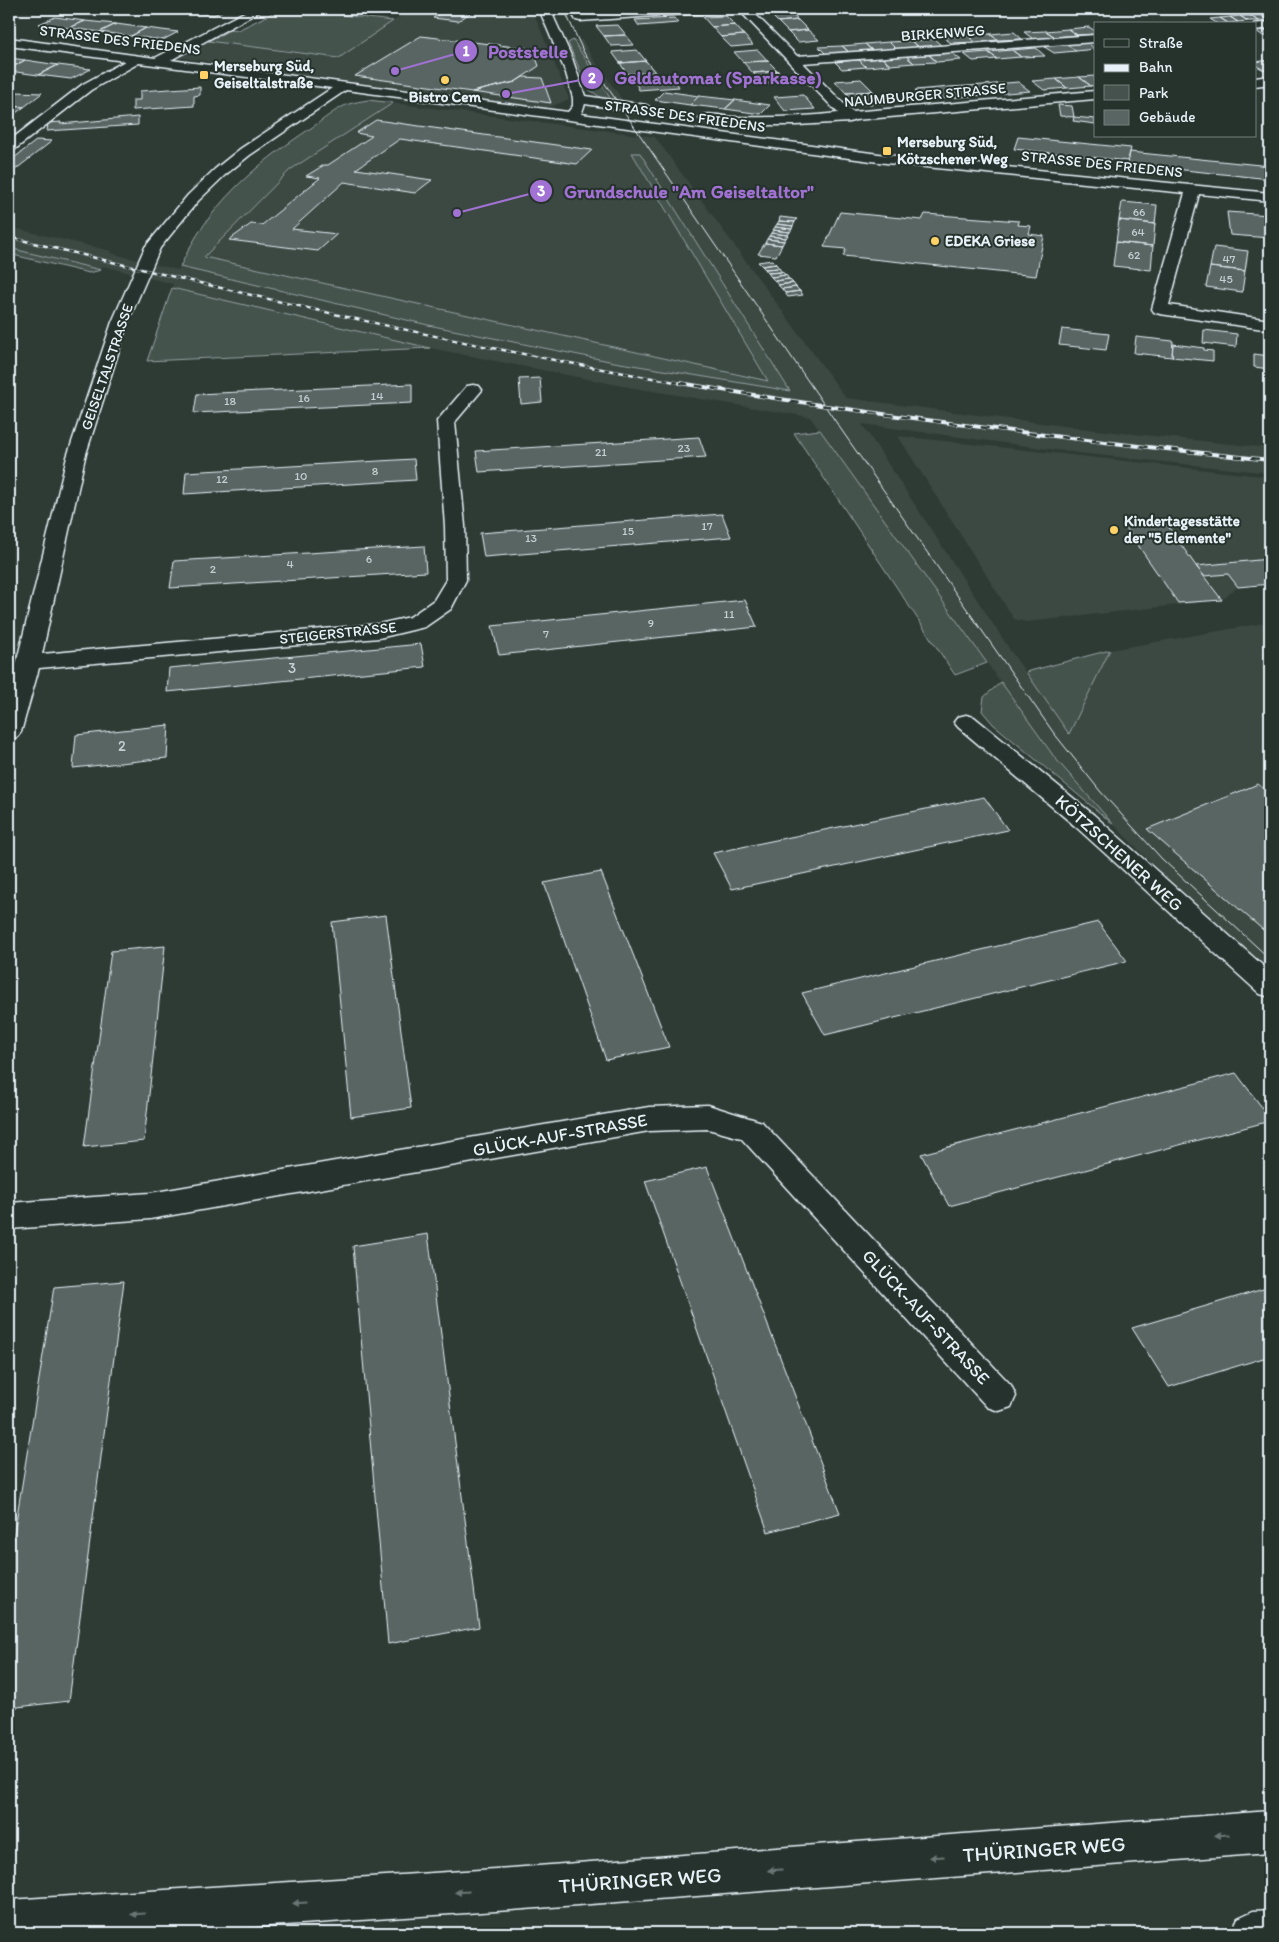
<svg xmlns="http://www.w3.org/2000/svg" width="1279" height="1942" viewBox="0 0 1279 1942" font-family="Itim,sans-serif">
<rect width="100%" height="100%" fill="#2e3b35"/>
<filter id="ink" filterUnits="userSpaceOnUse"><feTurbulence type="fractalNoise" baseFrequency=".02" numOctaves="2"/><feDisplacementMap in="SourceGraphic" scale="10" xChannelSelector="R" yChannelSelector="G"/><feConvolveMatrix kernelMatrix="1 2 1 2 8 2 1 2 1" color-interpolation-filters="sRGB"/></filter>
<g filter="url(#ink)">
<path fill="#3b4843" d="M411 9H532L569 99 546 109 177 57 208 41 339 58Z
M573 40H582L592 57 624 102 612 101Z
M393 103 655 137 846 398 1095 430 1270 448V473L1087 454 862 424 1014 656 1069 734 1110 650 1270 622V973L1176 888 1113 824 1055 758 810 417 628 387 430 348 172 288 173 284 103 266 101 270 9 248V227L111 251 110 253 178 270 180 267 428 325 614 362 790 391 640 153H632L768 381 203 257 290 170Z
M898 436 1270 477V584L1238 587 1222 600 1027 622 1014 619Z"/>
<path fill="#45524e" stroke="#96a2a3" d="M281 9H290L393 21 339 58 208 41 232 29 238 30Z
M573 40 612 101 600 97 588 89 568 43Z
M368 100 393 103 290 170 204 257 768 381 632 153H640L790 391 614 362 428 325 180 267C208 205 255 165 311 128 322 121 336 108 349 104 355 102 362 101 368 100Z
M9 248 101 270 89 273 9 254Z
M172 288 430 348 147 361Z
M820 430 987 663 955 675 794 433Z
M1110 650 1069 734 1026 672Z
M1001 682 1055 758 1113 824 993 724 982 711 984 697Z"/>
<path fill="#596563" stroke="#e8f1f8" d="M188 9H226L214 15 183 11Z
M446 9H476L458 21 433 18Z
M582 9H615L617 12 585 14Z
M615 9H648L649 10 617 12Z
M819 9H854L822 12Z
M788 11 798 20 778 22 768 12Z
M1260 15 1268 20 1259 21 1250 16Z
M726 16 735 25 712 27 703 17Z
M1240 16H1250L1259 21H1248Z
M1240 16 1248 21 1238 22 1230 17Z
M55 17 85 21 69 28 39 24Z
M1230 17 1238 22 1228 23 1220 18Z
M674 18 678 23 639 26 635 20Z
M1220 18 1228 23 1218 24 1210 19Z
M798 20 808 30 788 32 778 22Z
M85 21 116 24 100 32 69 28Z
M116 24 146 28 131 36 100 32Z
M618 25 626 35 604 36 596 26Z
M735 25 744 35 721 37 712 27Z
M1089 27 1095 31V34L1077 35 1068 29Z
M146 28 178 32 163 40 131 36Z
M1068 29 1077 35 1055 37 1046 31Z
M808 30 819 40 798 42 788 32Z
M1255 30H1263L1270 34V36H1263Z
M1046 31 1055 37 1033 39 1024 32Z
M1014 32 1022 39 998 40 990 34Z
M990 34 998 40 975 42 967 35Z
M626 35 634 45 611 46 604 36Z
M744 35 753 45 731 47 721 37Z
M967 35 975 42 951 43 943 37Z
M421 36 533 49 539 66 515 82 472 92 355 76Z
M934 39 942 46 919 47 911 41Z
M911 41 919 47 896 49 889 42Z
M889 42 896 49 873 51 865 44Z
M1088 43 1095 49 1076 51 1066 44Z
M865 44 873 51 849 52 842 46Z
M1066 44 1076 51 1054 53 1043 46Z
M842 46 849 52 826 54 819 47Z
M1036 48 1045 56 1021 57 1012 50Z
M637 50 646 61 620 63 612 52Z
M758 50 768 61 743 62 734 52Z
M1012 50 1021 57 997 59 988 52Z
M988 52 997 59 973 61 964 54Z
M952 53 961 60 937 62 929 55Z
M929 55 937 62 914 63 906 56Z
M906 56 914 63 890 65 882 58Z
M9 58 25 60 9 69Z
M882 58 890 65 866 67 859 60Z
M25 60 58 65 38 75 9 71V69Z
M859 60 866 67 842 69 835 62Z
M1270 60V69L1264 70 1255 65V62Z
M646 61 655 72 627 74 620 63Z
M768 61 778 71 753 73 743 62Z
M58 65 91 69 71 79 38 75Z
M778 71 789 82 763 84 753 73Z
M1095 76V85L1091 86 1079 77Z
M523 77 542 78 551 103 472 92 515 82Z
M1079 77 1091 86 1067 88 1056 79Z
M674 79 679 87 639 90 635 81Z
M861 79 873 91 846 93 835 81Z
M1056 79 1067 88 1044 90 1032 81Z
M1018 82 1030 91 995 94 984 85Z
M984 85 995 94 960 97 950 87Z
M200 87V95L194 96V106L133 110V100H140V91Z
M950 87 960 97 925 100 915 90Z
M664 91 699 96 690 105 655 100Z
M873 91 885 103 859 105 846 93Z
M16 92 42 93 24 107 9 106V97Z
M803 95 815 109 785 111 774 97Z
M699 96 735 100 725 109 690 105Z
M735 100 770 105 761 114 725 109Z
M1058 105 1072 106 1074 117 1060 116Z
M9 106 24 107 9 118Z
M138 117V125L47 131 48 123 61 122 60 124Z
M1074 117 1095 119V124L1073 121Z
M376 120 592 150 577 164 400 139 356 169 432 180 415 193 344 182 292 229 337 234 318 251 229 240 251 224 262 225 320 178 306 176 324 165H328L372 136 356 133Z
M1018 137 1131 148 1128 161 1014 149Z
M37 140 52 141 11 173H9V162Z
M1130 152 1270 166V179L1127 164Z
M1122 202 1157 205 1155 224 1119 220Z
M840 212 922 220 925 214 1019 221 1018 225 1031 226 1029 234 1044 236 1036 276 843 256 846 249 824 247Z
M1227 212 1270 215V238L1230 235Z
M780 217 797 219 795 222 779 221Z
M1119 220 1155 224 1153 246 1116 242Z
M779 221 795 222 793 226 777 224Z
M777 224 793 226 792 229 775 227Z
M775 227 792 229 790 232 773 230Z
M773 230 790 232 788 235 771 233Z
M771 233 788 235 786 238 769 236Z
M769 236 786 238 784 241 767 239Z
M767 239 784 241 782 245 765 243Z
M1116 242 1153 246 1151 270 1113 266Z
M765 243 782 245 776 256 758 254Z
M1214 247 1248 251 1245 271 1210 267Z
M772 260 776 264 762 266 758 262Z
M776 264 779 268 765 269 762 266Z
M1210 267 1245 271 1242 292 1206 287Z
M779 268 782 272 768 273 765 269Z
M782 272 786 275 771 277 768 273Z
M786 275 789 279 775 281 771 277Z
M789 279 793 283 778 285 775 281Z
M793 283 796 287 782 289 778 285Z
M796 287 800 291 785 293 782 289Z
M800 291 803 295 788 297 785 293Z
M1062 329 1109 334 1106 350 1059 345Z
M1204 330 1237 334 1236 347 1203 343Z
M1136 337 1173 341 1172 357 1134 353Z
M1173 344 1204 348V350L1213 351V361L1172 357Z
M1254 354 1270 356V369L1254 367Z
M540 378 542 402 521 404 519 379Z
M412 384V403L194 413 197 394Z
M699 437 706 457 479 472 476 451Z
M414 459 416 480 184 494 186 472Z
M722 514 731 537 484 557 480 533Z
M1165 522 1196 566 1222 600 1178 603 1124 525Z
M424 546 426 572 170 588 174 561Z
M1269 559 1270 584 1238 587 1228 574 1204 576 1196 566Z
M745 600 757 627 499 655 492 626Z
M421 644 425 667 167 692 169 668Z
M169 725 167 758 73 768 76 735Z
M1258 784 1270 794V936L1147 829Z
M984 797 1008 830 732 889 713 853Z
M601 872 669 1047 606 1060 544 883Z
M386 915 411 1108 351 1117 332 922Z
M1098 922 1127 961 825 1035 802 993Z
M165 946 144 1141 84 1147 111 951Z
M1236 1073 1270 1118V1121L949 1206 921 1154Z
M707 1167 840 1513 768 1532 645 1181Z
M428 1234 479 1627 388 1644 353 1246Z
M124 1281 69 1701 9 1708V1565L54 1287Z
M1270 1287V1356L1169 1387 1132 1328Z"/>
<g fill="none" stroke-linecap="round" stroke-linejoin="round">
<g stroke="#e8f1f8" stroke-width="3">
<path id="minor" d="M250 9H264L171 60 568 112 573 106V98L566 73 539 9H550L572 58 585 96 646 105 653 109 646 113 585 104 581 114 886 155 1270 193V201L1199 194 1169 305 1270 320V330L1160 314 1154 312 1152 309 1185 193 886 163 346 90 250 155 225 175 198 201 160 248 128 322 85 457 42 654 379 624 410 617 434 600 446 580 445 526 437 421 467 386 473 385 479 386 482 390 455 422 465 526 466 580 451 609 425 627 379 638 39 668 21 732 17 737 9 739V693L67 457 112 322 145 247 188 195 215 169 240 149 332 88 139 63 91 90 14 150 9 151V141L83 84 125 61 9 46V38L155 58Z
M569 9H580L584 14 667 9H720L714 12 580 21 576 20Z
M738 9H750L797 56 1095 35V42L803 63 852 112 1095 91V99L855 120 850 122 797 125H730L701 121 699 118C706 110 723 117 733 117 768 118 803 117 838 113Z
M1270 22V28L1255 30 1254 24Z
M1270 76V84L1255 86V78Z
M966 715 974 717 1094 815 1270 972V997L1260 994 1076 827 958 727 954 722 958 717Z
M708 1105 762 1122 1011 1385 1016 1396 1011 1407 999 1411 987 1407 741 1138 708 1129 649 1131 150 1219 9 1229V1203L150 1193 649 1107Z"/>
</g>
<g stroke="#e8f1f8" stroke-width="3">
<path id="major" d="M1270 1811V1853L511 1910 167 1933H9V1900L511 1868Z
M1270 1910V1933H1231L1238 1918 1253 1911Z"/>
</g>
<use href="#minor" fill="#26332d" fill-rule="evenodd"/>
<use href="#major" fill="#26332d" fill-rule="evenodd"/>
<path stroke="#e8f1f8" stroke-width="1" d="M564 9 584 53 840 428 1053 732 1100 791 1162 859 1270 959"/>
<g stroke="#e8f1f8" stroke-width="2.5">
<path id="rail-far1" d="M9 237C234 292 459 346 687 384"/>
</g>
<g stroke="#e8f1f8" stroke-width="4">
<path id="rail" d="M680 383C876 416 1072 440 1270 460"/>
</g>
<use href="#rail-far1" stroke="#26332d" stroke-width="2" stroke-dasharray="5" stroke-linecap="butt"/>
<use href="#rail" stroke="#26332d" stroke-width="2.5" stroke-dasharray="8" stroke-linecap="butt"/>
</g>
<defs><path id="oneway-solid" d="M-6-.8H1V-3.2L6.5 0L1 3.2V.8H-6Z" transform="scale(1.25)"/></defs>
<g fill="#6a7674">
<use href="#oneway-solid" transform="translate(1222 1835) rotate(176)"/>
<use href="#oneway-solid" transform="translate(937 1857) rotate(176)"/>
<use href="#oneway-solid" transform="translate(775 1870) rotate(176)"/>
<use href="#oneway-solid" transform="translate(462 1892) rotate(176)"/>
<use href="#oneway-solid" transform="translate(300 1903) rotate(176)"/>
<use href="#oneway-solid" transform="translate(138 1914) rotate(176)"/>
</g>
</g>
<g fill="#ffd166" stroke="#26332d" stroke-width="2">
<rect x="199" y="70" width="10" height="10" rx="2.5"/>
<circle cx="445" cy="80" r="5"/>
<rect x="882" y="146" width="10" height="10" rx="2.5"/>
<circle cx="935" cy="241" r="5"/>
<circle cx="1114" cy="530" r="5"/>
</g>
<g text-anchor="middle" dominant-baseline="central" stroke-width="4" stroke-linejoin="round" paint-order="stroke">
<g font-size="12" fill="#c4ced3">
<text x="1139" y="212">66</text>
<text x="1138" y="232">64</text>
<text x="1134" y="255">62</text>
<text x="1229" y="259">47</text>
<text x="1226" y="279">45</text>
<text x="377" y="396">14</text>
<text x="304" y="398">16</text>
<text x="230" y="401">18</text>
<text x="684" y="448">23</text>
<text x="601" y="452">21</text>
<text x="375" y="471">8</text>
<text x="301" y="476">10</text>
<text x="222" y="479">12</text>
<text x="707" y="526">17</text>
<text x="628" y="531">15</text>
<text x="531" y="538">13</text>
<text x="369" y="559">6</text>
<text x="290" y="564">4</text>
<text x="213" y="569">2</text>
<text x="729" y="614">11</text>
<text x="651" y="623">9</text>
<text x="546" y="634">7</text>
</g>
<g font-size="15" fill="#e8f1f8" stroke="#26332d">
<text transform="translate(943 33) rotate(-4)">BIRKENWEG</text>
<text transform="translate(120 40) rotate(7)">STRASSE DES FRIEDENS</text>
<text transform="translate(925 95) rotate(-5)">NAUMBURGER STRASSE</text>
<text transform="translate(685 116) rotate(8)">STRASSE DES FRIEDENS</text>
<text transform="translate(1102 164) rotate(6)">STRASSE DES FRIEDENS</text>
<text transform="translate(107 367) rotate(-71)">GEISELTALSTRASSE</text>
<text transform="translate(338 633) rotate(-6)">STEIGERSTRASSE</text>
</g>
<g font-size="15" font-weight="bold" fill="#e8f1f8" stroke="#26332d" text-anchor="start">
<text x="214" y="66">Merseburg Süd,<tspan x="214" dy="17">Geiseltalstraße</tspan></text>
<text x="445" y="97" text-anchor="middle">Bistro Cem</text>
<text x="897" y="142">Merseburg Süd,<tspan x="897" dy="17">Kötzschener Weg</tspan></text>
<text x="945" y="241">EDEKA Griese</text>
<text x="1124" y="521">Kindertagesstätte<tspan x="1124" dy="17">der "5 Elemente"</tspan></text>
</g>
<g font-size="15" fill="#c4ced3">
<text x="292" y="668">3</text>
<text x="122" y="746">2</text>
</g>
<g font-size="18" fill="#e8f1f8" stroke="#26332d">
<text transform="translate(1119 853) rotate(42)">KÖTZSCHENER WEG</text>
<text transform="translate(560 1135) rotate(-10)">GLÜCK-AUF-STRASSE</text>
<text transform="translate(926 1317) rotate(47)">GLÜCK-AUF-STRASSE</text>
</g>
<g font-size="21" fill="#e8f1f8" stroke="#26332d">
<text transform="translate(1044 1849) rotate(-4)">THÜRINGER WEG</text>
<text transform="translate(640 1880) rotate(-4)">THÜRINGER WEG</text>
</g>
</g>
<path fill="none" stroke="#a171d3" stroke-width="2" d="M395 71L466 51M506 94L592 78M457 213L541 191"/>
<g fill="#a171d3" stroke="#26332d" stroke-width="2">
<circle cx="395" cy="71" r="5"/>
<circle cx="506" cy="94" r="5"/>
<circle cx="457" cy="213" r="5"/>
<circle cx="466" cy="51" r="12"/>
<circle cx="592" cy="78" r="12"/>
<circle cx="541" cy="191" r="12"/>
</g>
<g font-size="15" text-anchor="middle" font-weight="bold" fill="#fff">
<text x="466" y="56">1</text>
<text x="592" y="83">2</text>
<text x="541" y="196">3</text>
</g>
<g font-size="19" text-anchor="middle" font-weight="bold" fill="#a171d3" stroke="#26332d" stroke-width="4" stroke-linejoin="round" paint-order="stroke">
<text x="528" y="58">Poststelle</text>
<text x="718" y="84">Geldautomat (Sparkasse)</text>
<text x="689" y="198">Grundschule "Am Geiseltaltor"</text>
</g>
<rect width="1279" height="1942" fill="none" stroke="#26332d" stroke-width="30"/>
<rect x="15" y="15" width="1249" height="1912" fill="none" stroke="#e8f1f8" stroke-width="2" filter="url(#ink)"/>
<rect x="1094" y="22" width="162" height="115" fill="#26332d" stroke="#747f7e"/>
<rect x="1104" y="39" width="25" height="8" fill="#26332d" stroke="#747f7e"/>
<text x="1139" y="48" font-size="15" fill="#e8f1f8">Straße</text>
<rect x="1104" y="64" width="25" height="8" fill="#e8f1f8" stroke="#747f7e"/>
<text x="1139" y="72" font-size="15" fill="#e8f1f8">Bahn</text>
<rect x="1104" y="85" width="25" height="15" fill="#45524e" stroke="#747f7e"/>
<text x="1139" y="98" font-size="15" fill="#e8f1f8">Park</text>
<rect x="1104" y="110" width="25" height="15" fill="#596563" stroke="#747f7e"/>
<text x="1139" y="122" font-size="15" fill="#e8f1f8">Gebäude</text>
</svg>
